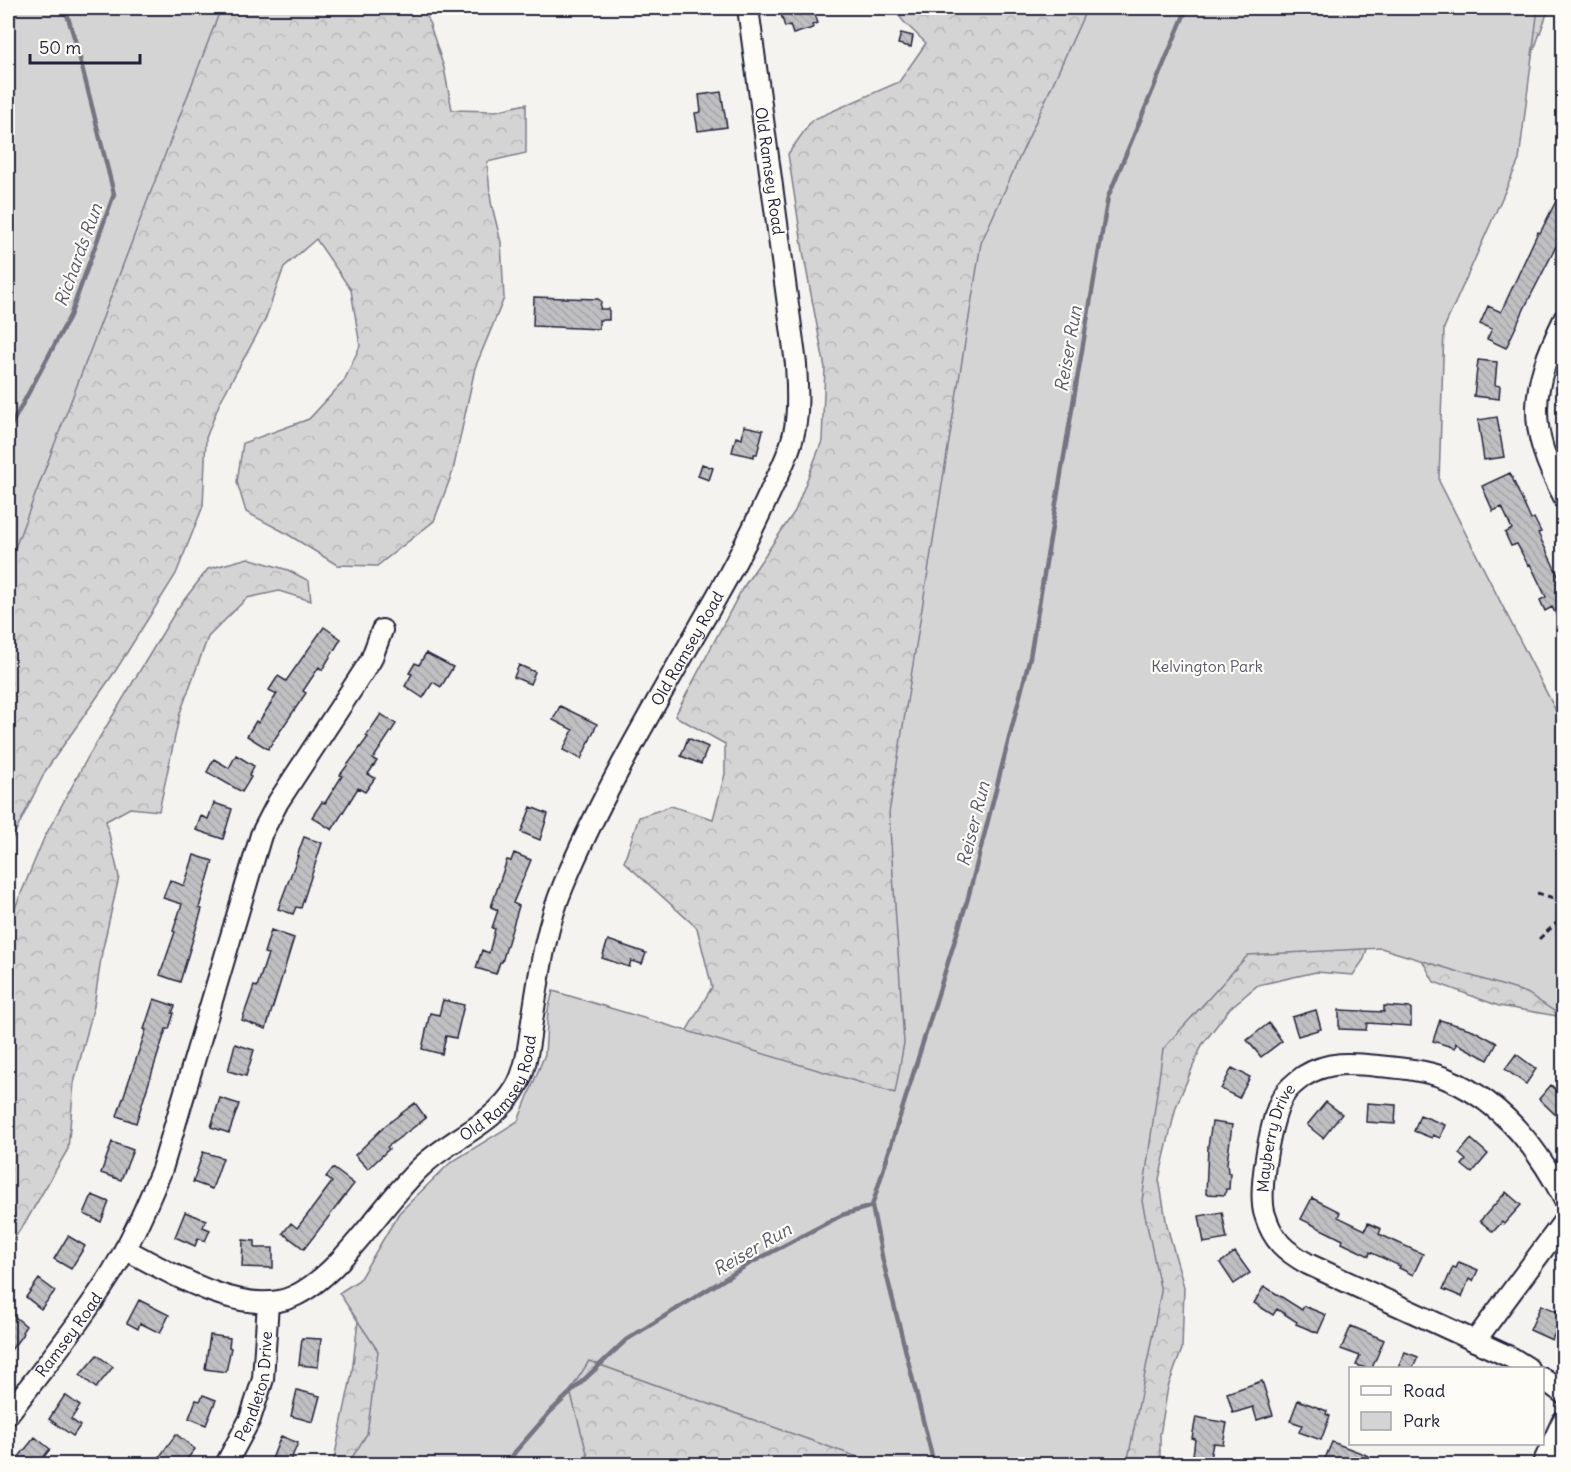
<svg xmlns="http://www.w3.org/2000/svg" width="1571" height="1472" viewBox="0 0 1571 1472" font-family="Delius,sans-serif">
<defs>
<pattern id="forest-crowns" width="20" height="18" patternUnits="userSpaceOnUse" patternTransform="scale(1.5)"><rect width="20" height="18" fill="#d5d4d5"/><path d="M2 6a3 3 0 1 1 6 0M12 15a3 3 0 1 1 6 0" fill="none" stroke="#b7b6b8"/></pattern>
<pattern id="building-back-hatch" width="6" height="6" patternUnits="userSpaceOnUse" patternTransform="scale(1.5)"><rect width="6" height="6" fill="#c0bfc2"/><path d="M-1 5l2 2M0 0l6 6M5-1l2 2" fill="none" stroke="#a5a4a8"/></pattern>
</defs>
<rect width="100%" height="100%" fill="#f4f3ef"/>
<filter id="ink" filterUnits="userSpaceOnUse"><feTurbulence type="fractalNoise" baseFrequency=".0167" numOctaves="2"/><feDisplacementMap in="SourceGraphic" scale="12" xChannelSelector="R" yChannelSelector="G"/><feConvolveMatrix kernelMatrix="1 2 1 2 8 2 1 2 1" color-interpolation-filters="sRGB"/></filter>
<g filter="url(#ink)">
<path fill="url(#forest-crowns)" stroke="#7c7b88" stroke-width="1.5" d="M20 8H435L427 16 444 68 452 110 496 111 526 104V153L487 162 491 202 501 242 504 298 475 368 453 471 434 521 377 566 337 565 284 532 246 512 237 482 243 443 309 419 344 381 360 346 351 290 316 239 284 267 265 320 220 402 206 438 203 506 176 574 116 670 46 770 8 847V33Z
M893 8H1549L1512 111 1477 157 1423 430 1563 1017 1499 1006 1434 982 1409 936 1371 935 1364 959 1353 975 1316 972 1258 985 1230 1008 1202 1045 1176 1107 1159 1179 1167 1226 1184 1287 1182 1349 1168 1387 1160 1435V1464H333L352 1373 360 1304 676 1049 712 987 697 928 624 862 639 817 671 806 713 819 725 774V744L675 716 742 589 795 511 822 441 825 368 804 257 788 154 812 120 899 82 926 43 904 22Z
M248 558 288 570 309 581 311 601 279 591 247 598 208 637 180 713 159 811 130 808 106 821 119 877 102 952 94 1006 74 1083 68 1149 28 1218 8 1247V925L44 838 89 755 177 609 208 569Z"/>
<path fill="#d5d4d5" stroke="#7c7b88" stroke-width="1.5" d="M8 8H221L8 566Z
M1087 8H1538L1519 160 1444 328 1439 481 1563 725V1017L1527 993 1381 948 1248 955 1163 1049 1142 1201 1161 1292 1127 1464H877L589 1361 570 1391 590 1464H348L367 1434 378 1351 339 1293 359 1280 399 1213 450 1163 518 1121 545 1054 548 1010 553 991 895 1093 904 1043 889 813 981 243Z"/>
<g fill="none" stroke-linecap="round" stroke-linejoin="round">
<path stroke="#757582" stroke-width="4.5" d="M8 431 70 316 114 194 76 43 65 8
M508 1464 515 1452 551 1411 626 1340 749 1264 842 1215 872 1206
M934 1464 883 1261 872 1206 968 898 1030 657 1108 197 1187 8"/>
</g>
<path fill="url(#building-back-hatch)" stroke="#22223b" stroke-width="1.5" d="M791 8H806L808 13 814 12 818 23 812 25 813 28 793 34 790 25 785 27 780 11Z
M901 33 913 36 911 47 898 44Z
M721 92 727 127 698 131 695 113 701 112 699 95Z
M1563 187V233L1526 305 1506 348 1487 339 1492 329 1480 324 1488 306 1501 312 1538 232 1540 233Z
M534 297 598 299 601 301 600 309H609V320H599V329L533 326Z
M1478 360 1497 362 1495 385 1500 386 1499 399 1474 396Z
M1497 417 1504 457 1484 460 1478 420Z
M744 426 763 430 757 454H754V457L732 452 736 437 742 439Z
M702 464 713 468 709 480 698 476Z
M1510 473 1531 520 1534 518 1541 532 1538 533 1563 586V628L1552 607 1545 611 1540 600 1546 597 1530 564 1528 565 1517 544 1511 546 1505 533 1512 529 1502 507 1493 511 1482 486Z
M324 627 341 639 322 670 319 667 303 691 306 693 268 749 247 736 256 721 258 723 277 694 269 690 278 676 286 681Z
M426 653 453 667 441 687 433 682 423 698 405 686 412 674 409 673 415 663 419 665Z
M519 665 535 672 530 684 514 677Z
M560 706 597 724 581 759 563 750 573 730 553 720Z
M381 714 396 724 373 759 377 761 368 774 375 778 365 792 358 788 332 830 312 817 322 802 325 803 342 776 340 775 368 737 366 736Z
M688 738 708 747 701 764 681 756Z
M236 755 254 766 249 776 251 777 242 792 207 772 214 759 229 768Z
M214 803 232 809 223 839 196 830 201 816 208 819Z
M531 807 548 814 540 840 521 832Z
M304 837 322 843 301 908 296 907 293 914 278 909 298 856H297Z
M514 853 531 860 513 903 519 906 502 962H500L496 974 476 968 482 950 489 953 495 929 492 928 498 910 491 907 507 860 511 861Z
M194 855 213 861 199 908 202 909 180 982 160 975 175 932 173 931 182 904 163 898 170 880 184 886Z
M271 930 294 938 266 1029 242 1020 254 986 257 987 268 954 264 953Z
M608 940 646 953 642 964 631 961 629 967 602 958Z
M154 999 175 1006 172 1013H174L169 1029H166L136 1123 117 1116 146 1030 144 1029Z
M443 1000 464 1005 456 1038 446 1036 442 1054 422 1049 430 1013 439 1015Z
M1384 1006 1411 1008V1026L1367 1023 1366 1030 1339 1029V1010L1384 1012Z
M1316 1010 1321 1029 1298 1036 1292 1017Z
M1440 1020 1473 1030 1497 1043 1488 1060 1456 1043 1455 1048 1433 1041Z
M1269 1023 1282 1041 1261 1057 1247 1040Z
M235 1044 254 1050 246 1076 228 1071Z
M1516 1054 1536 1069 1526 1084 1505 1069Z
M1232 1068 1250 1077 1239 1098 1221 1089Z
M1551 1085 1563 1096V1122L1539 1099Z
M220 1098 239 1104 229 1133 211 1127Z
M1326 1102 1342 1114 1323 1138 1307 1125Z
M415 1103 426 1118 387 1147 389 1149 368 1169 355 1155 386 1125Z
M1367 1103 1396 1105 1395 1124 1366 1122Z
M1420 1115 1445 1125 1440 1138 1433 1135 1432 1138 1414 1131Z
M1212 1122 1232 1125 1227 1163 1228 1173H1230L1229 1189H1226L1225 1195 1206 1194 1208 1146Z
M1471 1139 1488 1154 1472 1173 1462 1165 1466 1160 1459 1154Z
M112 1142 133 1150 121 1180 101 1173Z
M203 1152 223 1158 212 1189 193 1182Z
M333 1168 354 1184 304 1249 283 1233 291 1223 297 1228 308 1214 332 1182 326 1177Z
M1506 1192 1521 1205 1504 1224 1502 1222 1493 1232 1480 1221Z
M92 1195 109 1202 101 1222 84 1214Z
M1312 1198 1340 1212 1338 1217 1365 1230 1368 1223 1381 1229 1379 1234 1423 1254 1413 1275 1399 1268 1400 1266 1370 1252 1369 1256 1342 1243 1343 1240 1301 1219Z
M185 1212 206 1220 203 1227 210 1230 205 1241 198 1238 195 1246 175 1237Z
M1222 1212 1227 1239 1204 1243 1199 1216Z
M68 1236 85 1246 71 1269 54 1259Z
M243 1240 255 1241V1248H273V1268L242 1267Z
M1235 1252 1250 1273 1234 1284 1220 1263Z
M1459 1262 1478 1270 1473 1281 1469 1279 1462 1297 1443 1289 1453 1267 1456 1268Z
M39 1279 55 1291 41 1309 26 1297Z
M1264 1286 1302 1310 1304 1306 1326 1315 1318 1333 1296 1324 1297 1322 1277 1309 1273 1315 1254 1303Z
M139 1300 169 1315 160 1333 140 1323 138 1329 127 1323Z
M1541 1305 1563 1314 1552 1340 1530 1330Z
M8 1311 26 1326 22 1332 23 1334 8 1354Z
M1351 1326 1384 1340 1372 1368H1366L1356 1365 1360 1356 1341 1349Z
M210 1335 230 1338 229 1347 231 1348 226 1372 205 1369Z
M302 1338 321 1339 318 1367 299 1365Z
M1405 1352 1418 1357 1413 1368H1398Z
M97 1355 113 1367 96 1388 80 1375Z
M1262 1381 1273 1415 1257 1420 1253 1407 1233 1413 1227 1393Z
M297 1390 320 1396 313 1422 291 1416Z
M65 1395 80 1406 71 1419 80 1426 73 1436 49 1419Z
M203 1395 216 1400 206 1425 189 1418 196 1400 200 1401Z
M1298 1400 1327 1411 1326 1414 1330 1416 1321 1440 1299 1432 1302 1425 1290 1421Z
M1196 1417 1227 1423 1223 1444 1213 1443 1209 1464H1192L1195 1439 1192 1438Z
M176 1434 195 1449 183 1464H165L158 1459Z
M281 1436 298 1443 289 1464H270Z
M35 1437 50 1449 38 1464H13Z
M1332 1442 1364 1454 1385 1464H1333L1324 1461Z"/>
<g fill="none" stroke-linecap="round" stroke-linejoin="round">
<g stroke="#22223b" stroke-width="24">
<g id="minor">
<path d="M1564 319C1530 389 1526 427 1564 497"/>
<path id="s1" d="M125 1249C168 1272 243 1318 292 1297 341 1276 382 1203 422 1166 451 1138 493 1125 515 1089 528 1068 529 1038 533 1015 540 970 546 926 564 884 606 784 664 690 717 596 737 561 755 525 772 488 781 469 791 449 795 428 799 407 797 385 796 364L748 8"/>
<path d="M1475 1341 1564 1221"/>
<path id="s2" d="M1528 1368 1512 1358 1308 1264C1285 1251 1273 1241 1265 1215 1257 1193 1271 1114 1284 1095 1288 1088 1297 1081 1304 1076 1328 1061 1351 1063 1378 1066 1399 1068 1425 1070 1445 1078 1500 1100 1538 1148 1564 1199"/>
<path d="M1542 1378 1564 1394"/>
<path id="s3" d="M8 1414C40 1373 73 1332 102 1288 127 1251 145 1210 162 1169L261 835 278 802 371 660 382 630"/>
<path id="s4" d="M226 1464 250 1419 263 1379 268 1303"/>
</g>
</g>
<g stroke="#22223b" stroke-width="28">
<path id="major" d="M1545 1464 1564 1423"/>
</g>
<path stroke="#22223b" stroke-width="3" stroke-dasharray="6 4.5" stroke-linecap="butt" d="M1537 893 1564 901
M1539 939 1564 916"/>
<use href="#minor" stroke="#fdfcf7" stroke-width="20"/>
<use href="#major" stroke="#fdfcf7" stroke-width="24"/>
</g>
</g>
<g text-anchor="middle" dominant-baseline="central" stroke-width="4.5" stroke-linejoin="round" paint-order="stroke">
<g font-size="16" fill="#22223b" stroke="#fdfcf7">
<text transform="translate(770 171) rotate(82)">Old Ramsey Road</text>
<text stroke="none"><textPath href="#s1" startOffset="964">Old Ramsey Road</textPath></text>
<text stroke="none"><textPath href="#s1" startOffset="478">Old Ramsey Road</textPath></text>
<text stroke="none"><textPath href="#s2" startOffset="390">Mayberry Drive</textPath></text>
<text stroke="none"><textPath href="#s3" startOffset="100">Ramsey Road</textPath></text>
<text stroke="none"><textPath href="#s4" startOffset="84">Pendleton Drive</textPath></text>
</g>
<g font-size="16" fill="#585769" stroke="#fdfcf7">
<text x="1207" y="666">Kelvington Park</text>
</g>
<g font-size="18" font-style="italic" fill="#59596b" stroke="#fdfcf7">
<text transform="translate(78 255) rotate(-70)">Richards Run</text>
<text transform="translate(1068 349) rotate(-80)">Reiser Run</text>
<text transform="translate(973 824) rotate(-76)">Reiser Run</text>
<text transform="translate(752 1249) rotate(-30)">Reiser Run</text>
</g>
</g>
<rect width="1571" height="1472" fill="none" stroke="#fdfcf7" stroke-width="30"/>
<rect x="15" y="15" width="1541" height="1442" fill="none" stroke="#22223b" stroke-width="2" filter="url(#ink)"/>
<rect x="1349" y="1367" width="195" height="78" fill="#fdfcf7" stroke="#a5a5ac" stroke-width="1.5"/>
<rect x="1361" y="1386" width="30" height="9" fill="#fdfcf7" stroke="#a5a5ac" stroke-width="1.5"/>
<text x="1403" y="1397" font-size="18" fill="#22223b">Road</text>
<rect x="1361" y="1412" width="30" height="18" fill="#d5d4d5" stroke="#a5a5ac" stroke-width="1.5"/>
<text x="1403" y="1427" font-size="18" fill="#22223b">Park</text>
<path d="M30 54v9h110v-9" fill="none" stroke="#22223b" stroke-width="3"/>
<text x="39" y="54" font-size="18" fill="#22223b" stroke="#fdfcf7" stroke-width="4.5" paint-order="stroke">50 m</text>
</svg>
